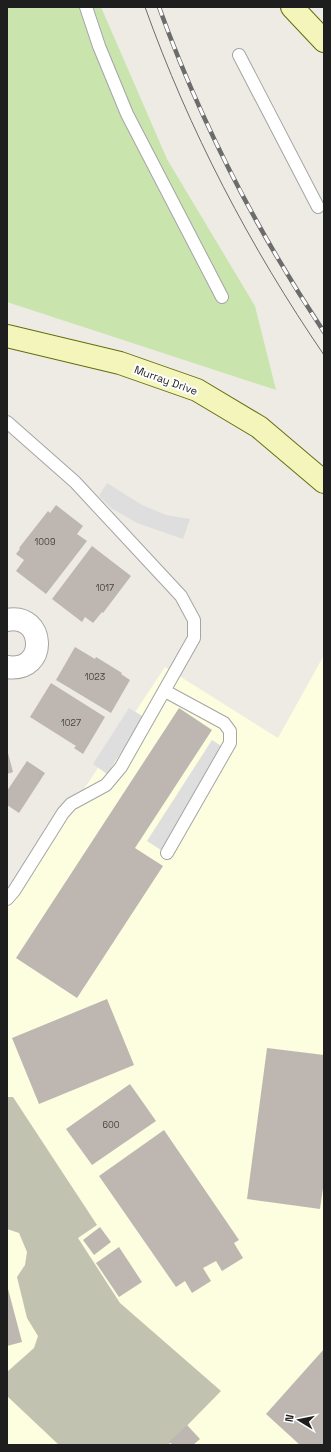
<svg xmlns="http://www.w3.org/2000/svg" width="331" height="1452" viewBox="0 0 331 1452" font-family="'Space Grotesk',sans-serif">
<rect width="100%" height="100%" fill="#eeebe4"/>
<path fill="#fdfddf" d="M324 655V1445H7V899H11L165 667 278 738Z"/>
<path fill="#c2c2b0" d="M7 1097H13L97 1225 78 1238 120 1303 221 1391 168 1445H59L7 1396V1372L34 1348 38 1336 27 1318 17 1277 25 1265 27 1252 19 1233 7 1229Z"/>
<path fill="#c9e5ad" d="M7 7H101L167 159 255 306 276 390 7 302Z"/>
<path fill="#dedede" d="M107 483 142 505 166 515 190 519 183 539 137 523 111 508 99 496Z
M129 708 144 717 107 774 93 764Z
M212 740 226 749 161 850 147 841Z"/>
<path fill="#beb7b1" d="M56 505 83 526 77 534 87 541 46 594 16 571 24 560 16 554 20 549 19 548 48 511 50 513Z
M92 546 131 576 103 613 102 612 93 623 85 617 82 622 52 599Z
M75 647 95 659 96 657 122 673 121 674 130 680 111 713 56 680Z
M51 683 105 717 83 754 74 748 76 746 30 717Z
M179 708 212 730 135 848 163 866 77 998 16 958Z
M7 749 13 772 7 774Z
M27 761 45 773 19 813 7 805V791Z
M107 999 134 1065 39 1104 12 1038Z
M267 1048 324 1055V1181L320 1209 247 1199Z
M130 1084 156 1121 92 1165 66 1129Z
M164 1130 239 1240 234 1243 243 1258 222 1271 216 1261 203 1268 211 1281 192 1293 185 1281 176 1287 99 1176Z
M100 1227 111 1242 94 1255 83 1240Z
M119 1247 142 1282 119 1297 96 1263Z
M7 1285 22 1342 7 1346Z
M324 1349V1445H300L266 1414Z
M187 1425 200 1439 193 1445H173L169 1442Z"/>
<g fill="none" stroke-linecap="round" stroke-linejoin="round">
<g stroke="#a5a5a5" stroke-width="14">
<path id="lane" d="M86 7 99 46 127 114 222 297
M239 55 318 207
M7 422 75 482 181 596 194 620V638L121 767 106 785 71 804 63 813 14 891 7 899
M165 691 224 723 230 731V743L167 853"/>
</g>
<g stroke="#a5a5a5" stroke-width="24">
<path id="street" d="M7 620C45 612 49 673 7 667"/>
</g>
<g stroke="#646e0c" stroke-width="24">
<path id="secondary" d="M292 7 324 41
M7 336 120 363 197 390 259 427 324 482"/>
</g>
<use href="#lane" stroke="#fff" stroke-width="12"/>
<use href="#street" stroke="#fff" stroke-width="22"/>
<use href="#secondary" stroke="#f3f5bb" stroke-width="22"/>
<path stroke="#6c6c6c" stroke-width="1" d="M145 7C189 130 250 247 324 355"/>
<g stroke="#6c6c6c" stroke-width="4.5">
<path id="rail" d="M159 7C200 121 257 231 324 332"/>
</g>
<use href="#rail" stroke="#fff" stroke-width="3" stroke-dasharray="9" stroke-linecap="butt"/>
</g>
<g text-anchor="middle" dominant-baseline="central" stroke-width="4" stroke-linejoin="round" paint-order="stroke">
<g font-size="9" fill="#464443">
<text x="45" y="542">1009</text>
<text x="105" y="588">1017</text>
<text x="95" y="677">1023</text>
<text x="71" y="723">1027</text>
<text x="111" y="1125">600</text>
</g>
<g font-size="11" fill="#1e1e1e" stroke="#fff">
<text transform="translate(166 380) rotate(20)">Murray Drive</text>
</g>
</g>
<rect width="331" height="1452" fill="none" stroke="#1e1e1e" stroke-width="16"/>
<g transform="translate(299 1420) rotate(280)" stroke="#ffffff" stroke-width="3" paint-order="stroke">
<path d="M0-3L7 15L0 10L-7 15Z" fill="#1e1e1e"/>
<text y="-6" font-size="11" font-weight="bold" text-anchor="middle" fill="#1e1e1e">N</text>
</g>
</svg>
